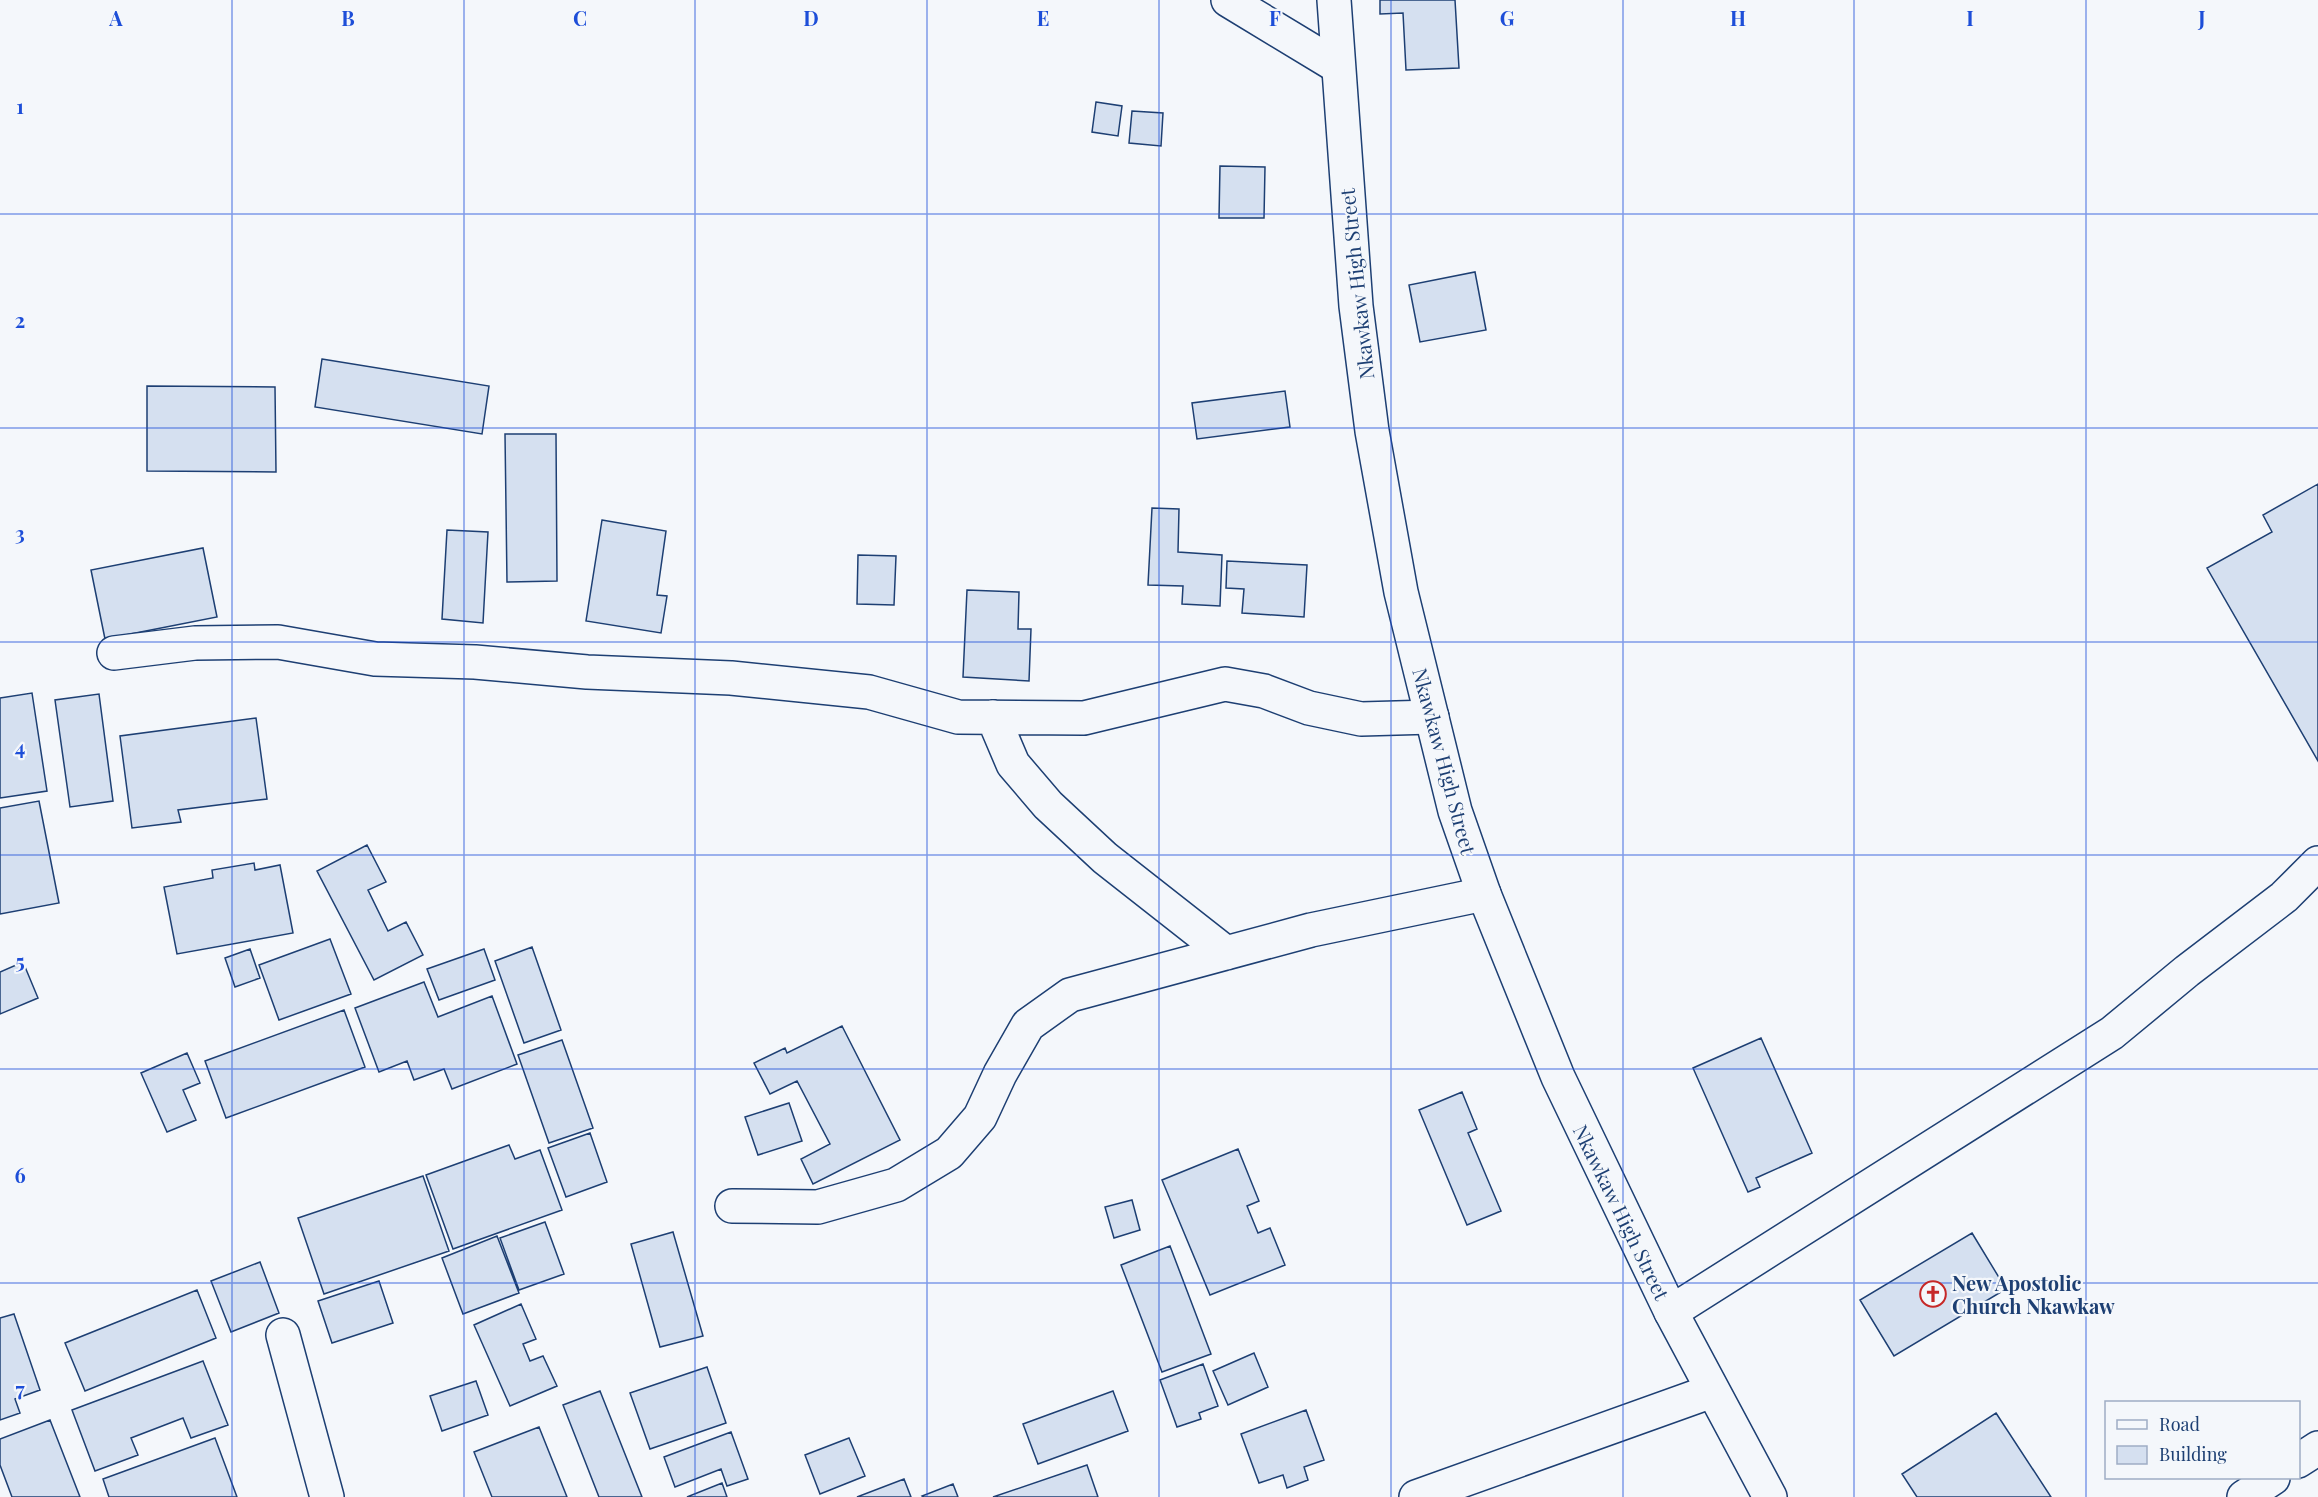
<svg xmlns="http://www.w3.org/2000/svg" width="2318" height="1497" viewBox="0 0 2318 1497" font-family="'Playfair Display',serif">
<rect width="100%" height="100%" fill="#f4f7fb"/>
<path fill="#d5e0f0" stroke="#1d3f73" stroke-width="1.5" d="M1380 0H1455L1459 68 1406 70 1403 13 1380 14Z
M1096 102 1122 106 1118 136 1092 132Z
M1132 111 1163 113 1161 146 1129 143Z
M1220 166 1265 167 1264 218H1219Z
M1475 272 1486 330 1420 342 1409 285Z
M322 359 489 386 482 434 315 407Z
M147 386 275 387 276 472 147 471Z
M1285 391 1290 427 1197 439 1192 403Z
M505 434H556L557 581 507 582Z
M2318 484V761L2207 568 2272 532 2263 515Z
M1152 508 1179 509 1178 552 1222 555 1220 606 1182 604 1183 586 1148 585Z
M602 520 666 531 657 595 667 596 661 633 586 621Z
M447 530 488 532 483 623 442 619Z
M203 548 217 617 105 639 91 570Z
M858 555 896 556 894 605 857 604Z
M1227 561 1307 565 1304 617 1242 613 1244 589 1226 588Z
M967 590 1019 592 1018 629H1031L1029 681 963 677Z
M32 693 47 791 0 798V698Z
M99 694 113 801 70 807 55 700Z
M256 718 267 799 178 810 181 822 132 828 120 736Z
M39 801 59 903 0 914V808Z
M367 845 386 882 368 890 388 931 406 922 423 955 374 980 317 871Z
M254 863 255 870 280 865 293 933 177 954 164 887 213 878 212 870Z
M330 939 351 994 279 1020 259 965Z
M532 947 561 1030 524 1043 495 961Z
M250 949 260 978 235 987 225 958Z
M484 949 495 980 439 1000 427 969Z
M23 962 38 998 0 1014V972Z
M424 982 438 1017 492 996 517 1064 452 1089 444 1069 414 1080 407 1061 379 1072 355 1008Z
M344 1010 365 1067 226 1118 205 1061Z
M842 1026 900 1140 813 1184 801 1159 830 1144 797 1081 770 1094 754 1063 785 1048 787 1053Z
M1761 1038 1812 1153 1756 1178 1760 1187 1748 1192 1693 1068Z
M562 1040 593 1128 549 1143 518 1055Z
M187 1053 200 1083 183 1090 196 1120 167 1132 141 1073Z
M1462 1092 1477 1129 1468 1133 1501 1211 1467 1225 1419 1110Z
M789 1103 802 1141 758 1155 745 1117Z
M590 1133 607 1182 566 1197 548 1148Z
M509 1145 515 1159 540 1150 562 1210 453 1249 426 1175Z
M1238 1149 1259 1201 1247 1206 1258 1233 1270 1228 1285 1265 1210 1295 1162 1180Z
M423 1176 449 1251 324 1294 298 1218Z
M1132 1200 1140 1230 1114 1238 1105 1207Z
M545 1222 564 1274 519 1290 500 1238Z
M673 1232 703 1336 660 1347 631 1244Z
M1972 1233 2006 1289 1894 1356 1860 1300Z
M497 1236 519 1293 463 1314 442 1258Z
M1170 1246 1211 1354 1162 1372 1121 1265Z
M260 1262 279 1313 231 1332 211 1281Z
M379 1281 393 1323 332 1343 318 1301Z
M197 1290 216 1338 85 1391 65 1343Z
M521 1304 536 1339 523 1344 530 1361 543 1356 557 1386 510 1406 474 1325Z
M14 1314 40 1390 15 1399 20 1413 0 1420V1318Z
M1254 1353 1268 1387 1228 1405 1213 1371Z
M203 1361 228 1425 191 1438 183 1418 131 1438 138 1455 95 1471 72 1410Z
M1203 1364 1218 1406 1199 1413 1201 1419 1177 1427 1160 1380Z
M707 1367 726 1423 650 1449 630 1393Z
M476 1381 488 1415 442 1431 430 1396Z
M600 1391 642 1497H599L563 1405Z
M1113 1391 1128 1431 1038 1464 1023 1424Z
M1306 1410 1324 1460 1304 1467 1308 1480 1287 1488 1283 1475 1259 1483 1241 1434Z
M1996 1413 2051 1497H1917L1902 1474Z
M50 1420 80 1497H12L0 1465V1439Z
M539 1427 567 1497H492L474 1452Z
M731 1432 748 1479 727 1486 721 1469 675 1487 664 1457Z
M215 1438 237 1497H109L103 1479Z
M849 1438 865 1476 820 1494 805 1455Z
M1087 1465 1098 1497H993Z
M904 1479 911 1497H857Z
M722 1483 727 1497H687Z
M953 1484 958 1497H923L922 1496Z"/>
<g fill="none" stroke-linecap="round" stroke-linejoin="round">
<g stroke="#1d3f73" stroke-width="36">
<path id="minor" d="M1228 0 1337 66
M114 653 195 643 278 642 375 659 475 662 587 672 731 678 869 692 958 717 1084 718 1225 684 1264 691 1309 708 1361 719 1432 717
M993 717 1013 764 1048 805 1105 858 1226 953
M732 1206 818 1207 896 1185 949 1153 980 1117 1000 1074 1028 1025 1070 995 1311 930 1484 894
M1671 1312 2112 1033 2187 971 2284 897 2318 863
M283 1335 327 1497
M2298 1461 2318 1448
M1416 1497 1712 1391
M2244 1497 2273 1478"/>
</g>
<g stroke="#1d3f73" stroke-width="36">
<path id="major" d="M1334 0 1356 306 1372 431 1401 592 1455 811 1484 894 1558 1077 1671 1312 1770 1497"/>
</g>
<use href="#minor" stroke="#f4f7fb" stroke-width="33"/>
<use href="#major" stroke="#f4f7fb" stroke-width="33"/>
</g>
<path fill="none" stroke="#1d4ed8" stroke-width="1.5" stroke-opacity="0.55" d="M232 0V1497M464 0V1497M695 0V1497M927 0V1497M1159 0V1497M1391 0V1497M1623 0V1497M1854 0V1497M2086 0V1497M0 214H2318M0 428H2318M0 642H2318M0 855H2318M0 1069H2318M0 1283H2318"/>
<defs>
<g id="church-ring" transform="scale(1.35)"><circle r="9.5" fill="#f4f7fb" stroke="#c62828" stroke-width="1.5"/><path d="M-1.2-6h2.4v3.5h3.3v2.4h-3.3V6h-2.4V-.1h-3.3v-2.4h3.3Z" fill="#c62828"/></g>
</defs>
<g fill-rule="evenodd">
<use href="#church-ring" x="1933" y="1294"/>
</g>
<g text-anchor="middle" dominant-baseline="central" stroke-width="4.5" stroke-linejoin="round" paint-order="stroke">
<g font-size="20" fill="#1d3f73" stroke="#f4f7fb">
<text transform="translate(1356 284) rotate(-96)">Nkawkaw High Street</text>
<text transform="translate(1445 761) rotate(75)">Nkawkaw High Street</text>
<text transform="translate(1622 1212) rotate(64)">Nkawkaw High Street</text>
</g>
<g font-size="20" font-weight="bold" fill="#1d3f73" stroke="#f4f7fb" text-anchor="start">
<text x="1952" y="1282">New Apostolic<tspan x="1952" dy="23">Church Nkawkaw</tspan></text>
</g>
</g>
<g font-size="20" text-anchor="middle" font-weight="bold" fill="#1d4ed8" stroke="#f4f7fb" stroke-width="4.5" stroke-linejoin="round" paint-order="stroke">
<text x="116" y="26">A</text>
<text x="348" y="26">B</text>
<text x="580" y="26">C</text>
<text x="811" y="26">D</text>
<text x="1043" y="26">E</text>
<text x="1275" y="26">F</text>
<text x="1507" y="26">G</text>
<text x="1738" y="26">H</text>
<text x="1970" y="26">I</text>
<text x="2202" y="26">J</text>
<text x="20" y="114">1</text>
<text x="20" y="328">2</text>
<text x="20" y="541">3</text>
<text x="20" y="755">4</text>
<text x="20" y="969">5</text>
<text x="20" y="1183">6</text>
<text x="20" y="1397">7</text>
</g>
<rect x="2105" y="1401" width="195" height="78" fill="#f4f7fb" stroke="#9eadc5" stroke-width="1.5"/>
<rect x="2117" y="1420" width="30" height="9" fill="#f4f7fb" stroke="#9eadc5" stroke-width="1.5"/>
<text x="2159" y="1431" font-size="18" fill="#1d3f73">Road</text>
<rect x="2117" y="1446" width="30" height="18" fill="#d5e0f0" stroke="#9eadc5" stroke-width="1.5"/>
<text x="2159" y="1461" font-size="18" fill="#1d3f73">Building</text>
</svg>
